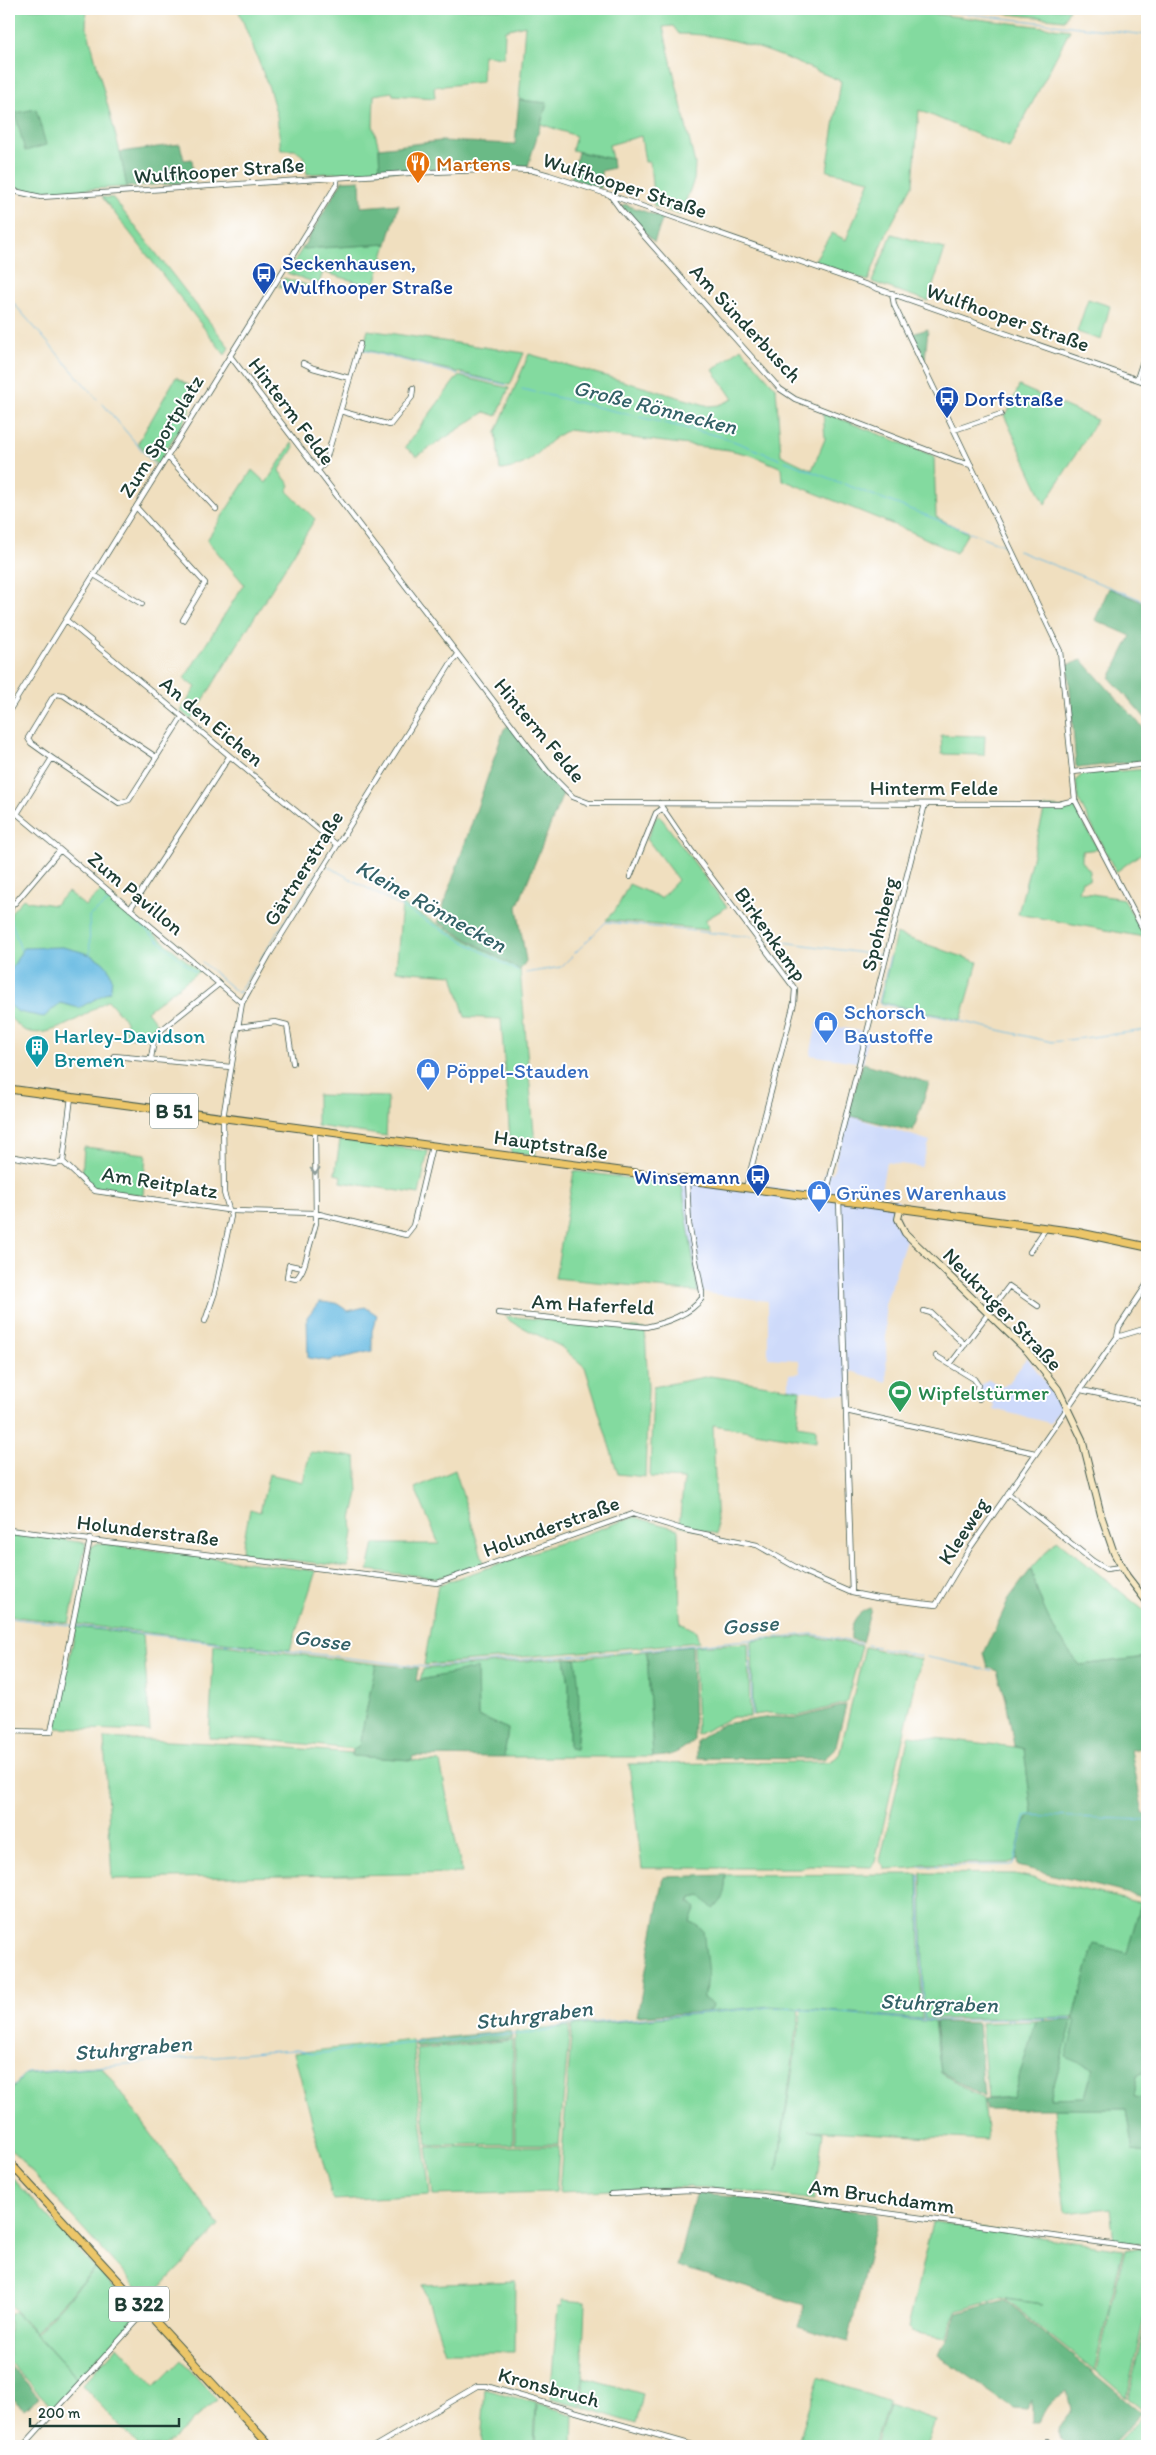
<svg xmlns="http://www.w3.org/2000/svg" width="1156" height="2455" viewBox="0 0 1156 2455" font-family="Itim,sans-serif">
<rect width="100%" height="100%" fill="#fff"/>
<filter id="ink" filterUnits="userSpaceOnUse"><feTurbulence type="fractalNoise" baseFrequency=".02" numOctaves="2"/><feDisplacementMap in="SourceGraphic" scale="10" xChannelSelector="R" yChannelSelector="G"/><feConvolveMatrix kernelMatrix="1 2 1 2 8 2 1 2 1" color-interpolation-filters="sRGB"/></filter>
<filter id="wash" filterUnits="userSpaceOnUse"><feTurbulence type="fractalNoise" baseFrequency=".0096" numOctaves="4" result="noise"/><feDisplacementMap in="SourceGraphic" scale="20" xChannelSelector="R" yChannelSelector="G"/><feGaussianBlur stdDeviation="1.12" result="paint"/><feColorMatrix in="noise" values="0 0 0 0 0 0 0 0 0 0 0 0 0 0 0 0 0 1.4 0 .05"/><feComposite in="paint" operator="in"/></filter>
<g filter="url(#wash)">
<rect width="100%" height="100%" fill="#f0dfbf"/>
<path fill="#cedafa" d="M817 1023 869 1033 863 1063 810 1055Z
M847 1115 930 1141 921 1167 886 1162 880 1197 899 1200 892 1219 906 1239 885 1305 887 1382 851 1371 852 1396 789 1389V1374L800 1373 799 1360 768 1358V1301L698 1292 680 1176 820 1194 825 1172 833 1173Z
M1027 1357 1062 1406 1050 1423 993 1409 994 1405 992 1404 994 1396 986 1394 984 1396 979 1391 981 1385 989 1379 1000 1386 1009 1383Z"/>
<path fill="#83da9f" stroke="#518c6a" d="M9 9H87L86 24 120 152 127 187 32 192 9 185Z
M238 9H893L1070 30 1009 148 919 110 913 184 887 232 868 281 814 261 832 233 846 240 870 180 827 171 841 81C789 60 737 33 679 34L673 26 663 27 695 164 694 180 680 215 654 206 650 162H645L641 136 609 145 612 159 572 150 576 136 541 124 547 103 519 100 525 25 505 30 504 57 483 55 482 82 434 87 435 98 393 95 392 92 374 95 373 125 379 148 380 171 307 174 304 157 295 150H281L277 116 269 88Z
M963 9H1069L1064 20Z
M102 197 113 198 229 347 225 355Z
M892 234 945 249 928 301 872 282Z
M387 244 374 287 323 272 319 284 287 273 302 249Z
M284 278 313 287 310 296 279 287Z
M1088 299 1110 306 1101 340 1077 332Z
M368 330 524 353 510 385 363 349Z
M741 348 776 388 781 455 812 470 825 439 823 412 934 456 936 517 968 533 956 553 914 533 783 480 782 468 751 455 729 450 568 430C539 443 539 466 500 470L496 432 529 354 709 406 719 405 733 399 713 370Z
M458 376 509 388 497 416 485 412 417 456 405 447Z
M176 377 196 390 190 403V411L157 465 138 443Z
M1019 386 1097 420 1045 504 1004 415 1008 412Z
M292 443 294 447 279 471 290 485 287 491 315 519 191 720 181 711 196 687 184 679 244 584 207 540 252 470 266 483Z
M941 735 985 736 984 755 942 754Z
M1147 769V849L1116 872 1078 799 1076 780 1083 774Z
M1045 807 1075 808 1098 849 1082 851V861L1090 871 1089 880 1082 881 1079 892 1124 899 1144 937 1018 914Z
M659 815 727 907 705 920 709 930 606 920 618 906 629 884 661 898 678 880 647 839 656 817Z
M102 890 199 971 147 1011 160 1028 152 1033V1038L125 1037 126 1021 108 1000C88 1012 49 1042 24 1030 19 1027 14 1021 9 1017V922L12 911 24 898 27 901 54 905 68 892 85 906Z
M402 904 520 970 536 1156 511 1153 501 1019 465 1017 453 975 396 971Z
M896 934 978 962 961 1020 880 1002Z
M317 1095 388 1097 386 1136 317 1126Z
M340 1140 428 1151 419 1194 341 1182 342 1176 335 1174Z
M84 1147 146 1154 143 1195 95 1189 82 1177Z
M574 1171 682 1185 698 1292 555 1278Z
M505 1316 645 1329 648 1388 645 1477 618 1474 585 1367 560 1346 510 1321Z
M710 1376 800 1390 797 1425 816 1428V1442L713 1425 717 1534 679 1525 684 1479 650 1477 653 1387Z
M310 1452 356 1457 358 1493 352 1519 353 1532 348 1567 241 1554 250 1509 260 1512 269 1474 303 1482Z
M455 1470 484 1563 437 1578 368 1570 374 1544H439L415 1488Z
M634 1517 678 1529 680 1618 681 1623 696 1631 699 1642 424 1665 438 1585Z
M9 1532 86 1543 69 1623 9 1616Z
M1057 1540 1147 1613V1657L1080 1665C1055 1636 1040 1607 1031 1569Z
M98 1543 316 1571 290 1650 76 1624 91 1547Z
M76 1627 143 1635 150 1731 55 1728Z
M812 1636 862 1646 846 1703 798 1716 769 1713 753 1715 752 1641Z
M748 1643 750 1717H732L697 1735 694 1646Z
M214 1644 376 1664 359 1746 353 1749 256 1739 209 1738Z
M865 1647 921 1659 875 1862 871 1867 809 1865 800 1868H642L629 1764 829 1762 839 1756Z
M647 1651 653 1757H504L508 1729 478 1716 477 1669 420 1680 423 1669 565 1658 569 1684V1748L576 1749 579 1718 575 1658Z
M909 1735 1024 1748 1032 1813 1027 1818 1017 1860 1008 1863 922 1864 913 1868 885 1869 880 1861Z
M104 1738 253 1745 352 1753V1756L440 1762 462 1873 112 1879Z
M921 1873 1015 1874 1141 1903 1127 1953 1094 1945 1074 2017 924 2019Z
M918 1874 922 2019 770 2006 706 2012 711 2009 703 1998 706 1987 690 1921 696 1908 691 1902 692 1898 701 1896 713 1908 724 1892 726 1875Z
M771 2007 800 2009 777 2171 802 2009 934 2022 941 2073 983 2099 987 2140 809 2130 823 2132 814 2200 727 2189 690 2187 559 2192 572 2026Z
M1073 2019 1076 2020 1093 2067 1085 2097 1050 2098Z
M1036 2021 1013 2097 988 2099 981 2023Z
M570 2026 559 2144H515V2032Z
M412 2040 430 2195 333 2200 294 2053Z
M513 2040V2144L427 2145 416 2050Z
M102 2067 219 2226 148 2300 9 2147V2093L25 2074Z
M1147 2070V2098H1134L1137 2076Z
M1054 2109H1126L1133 2151 1147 2153V2245L1114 2241 1110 2208 1065 2213Z
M559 2146 556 2192 433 2195 427 2147Z
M9 2174 95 2268 35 2332 9 2304Z
M935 2222 1123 2249 1094 2371 1005 2299 1042 2304 1001 2298 957 2311 945 2338 911 2332 908 2329 909 2323 932 2223Z
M1125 2248 1147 2251V2305L1126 2397 1096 2371Z
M96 2268 139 2314 79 2380 36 2333Z
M515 2281 514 2352H445L423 2285Z
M562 2300 585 2302 581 2407 550 2399 558 2306H562Z
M14 2311 79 2380 53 2408 9 2362V2316Z
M1147 2315V2413L1128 2397Z
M118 2346 155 2386 181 2360 217 2400 164 2446H138L82 2385Z
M583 2377 643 2394 636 2424 583 2407Z
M819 2377 889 2402 874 2446H797Z
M485 2389 536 2403 534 2446H481Z
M537 2403 574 2415 573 2446H535Z
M889 2405 935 2421 926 2446H876Z
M1147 2415V2446H1113L1143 2416Z"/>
<path fill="#6aba86" stroke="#447c5d" d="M519 100 547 103 528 166 380 171 379 148 440 141 515 144Z
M36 109 46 145 25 151 15 113Z
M180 144 184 160 192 159 194 182 127 187 120 152Z
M578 152 612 159 613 168 601 171V189L571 179Z
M360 180 361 207 399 204 387 244 302 249 342 181Z
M624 204 663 218 654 242 624 209 622 207Z
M928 329 925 359 923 361 912 334Z
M1109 588 1147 604V720L1110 678 1131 636 1095 620Z
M1082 660 1147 732V760L1079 768 1076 766 1068 665Z
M509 725 563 794 517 907 526 961 520 970 438 922 504 729Z
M863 1063 929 1083 913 1131 847 1115Z
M1031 1569C1040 1606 1055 1636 1080 1665L1147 1657V1747L1131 1750 1143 1814 1147 1815 1146 1898 1018 1866C1014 1851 1022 1823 1032 1813L1024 1749 1014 1746 1006 1699 997 1671 988 1667 984 1653 1010 1597Z
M870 1608 871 1609 862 1642 851 1639C850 1625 855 1613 870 1608Z
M692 1646 694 1740C678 1753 673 1756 653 1757L647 1651Z
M565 1658H575C581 1688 579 1718 576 1749L569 1748V1684Z
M376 1664 418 1668 416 1681 477 1668 478 1716 508 1729 504 1757 413 1756 412 1760 352 1756 353 1749 359 1746Z
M846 1705 835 1749 824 1759 697 1758V1741L723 1724 771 1717 798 1718Z
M726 1875C725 1886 725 1902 713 1909L701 1896 692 1898 690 1902 696 1908 690 1921 703 1930 708 1974 703 1998 712 2004 711 2009 706 2012 637 2016 664 1877Z
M1141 1903 1147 1905V2070L1137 2076 1134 2097 1147 2098V2153L1133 2151 1126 2109H986L984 2100 1013 2097 1036 2021 1073 2019 1050 2098 1085 2097 1093 2068 1066 2057 1076 2020 1074 2018 1094 1944 1127 1953Z
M935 2022 978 2023 984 2097 941 2072Z
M510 2031 512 2038 509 2039 418 2048 415 2047 414 2043 420 2040Z
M699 2193 774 2199 878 2214 848 2342 798 2327 804 2305 677 2266 695 2195Z
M1004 2300 1142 2413 1110 2446H1076L1062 2441 1058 2429 1071 2410 1067 2391C1051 2398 1044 2407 1039 2423H1032V2401L1027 2410 1014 2409 939 2356 958 2313Z
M9 2365 39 2397 24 2409 9 2396Z"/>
<path fill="#66bae2" stroke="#427c8b" d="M62 947C84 952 120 959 110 991L79 1008 60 1003 44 1017 18 1012 9 1004V974L23 948Z
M319 1302 336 1303 348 1311 365 1307 377 1315 372 1331V1351L328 1361 308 1358 307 1317Z"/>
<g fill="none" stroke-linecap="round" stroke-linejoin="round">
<path stroke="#66bae2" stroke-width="1" d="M927 9 1147 35
M9 298 97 399
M363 350 458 374
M462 375 507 385
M522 389 723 437 779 459
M102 403 156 467
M785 461 841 483
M844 484 1006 546
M1018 551 1147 602
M329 867 519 972
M11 920 21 951
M762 939 884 956
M90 956 89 916 111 900 194 971 196 969
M890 956 879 1003 1052 1042 1147 1030
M202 962 238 993 323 864
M526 973 561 967 606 922 752 937
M9 1618 425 1667 632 1651
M750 1641 752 1715
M867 1645 921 1656
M640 1650 812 1634 862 1644
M927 1657 992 1671
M919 1866 1011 1865 1014 1863 1026 1815 1147 1820
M919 1875 924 2019
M9 2091 26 2073 262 2052 297 2050 313 2054 431 2041C451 2043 469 2036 489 2035 510 2034 525 2035 547 2031 553 2030 558 2026 565 2025L771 2007 934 2021 1072 2018"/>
</g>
</g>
<g filter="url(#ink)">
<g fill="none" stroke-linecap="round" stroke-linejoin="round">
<g stroke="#3e5549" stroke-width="6">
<path id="street" d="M9 190 41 197 409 173 507 169 531 170 549 175 610 195 1147 383
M610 195 620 209 780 389 795 399 956 461 971 465
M892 293 894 305 1060 651 1075 800 1147 937
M231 357 547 771 573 797 589 803 1059 804 1075 800
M303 363 313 368 349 378
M1137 379 1147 349
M340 411 390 425 412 397 413 388
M954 430 1001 414
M168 457 216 509
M317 471 325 463 360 344
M136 507 205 583 183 620
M94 575 142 604
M66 620 337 845
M9 711 337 184V178
M52 758 31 743 28 738 53 697 57 694 63 695 156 757
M1073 772 1147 764
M659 803 691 850 795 989 794 1003 746 1188
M9 807 242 1003
M17 814 52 758 119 803 129 800 182 717
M630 877 656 813 662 809
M9 904 15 903 60 850
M130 909 229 757
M9 915 12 904
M239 1027 275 1022 287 1025 293 1063
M114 1056 231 1067
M151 1058 155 1035 219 984
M9 1156 55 1164 63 1162
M63 1162 85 1183 95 1191 234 1211 315 1213 406 1235 413 1226 432 1146
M63 1162 71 1097
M825 1198 925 804
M839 1200 852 1593
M1030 1252 1046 1228
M303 1268 289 1265 287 1277 296 1279C301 1275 303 1269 305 1263L316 1223 315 1130
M924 1311 931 1313 965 1345
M498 1313 646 1327C665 1323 691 1314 702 1298V1292L689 1224 687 1180
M205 1321 215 1292 231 1216 224 1193 223 1118 242 1003 269 955 451 663 458 655
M1117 1337 1119 1327 1147 1284
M936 1356 974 1379 978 1385 976 1391 979 1399
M951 1363 1009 1286 1038 1306
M1081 1390 1147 1404
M846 1411 1035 1453
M1008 1493 1093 1561 1106 1569 1121 1567
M9 1530 437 1583 633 1514 685 1530 757 1545 806 1573 852 1593 877 1598 936 1605 970 1548 1117 1337 1147 1328
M9 1731 51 1732 90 1539
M611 2194 690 2190 762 2196 1147 2249
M23 2446 146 2311
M375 2446 477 2386H486L696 2446
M1046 2446 1048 2441"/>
</g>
<g stroke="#3e5549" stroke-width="8">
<path id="secondary" d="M900 1210 898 1219 905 1233 1028 1352 1058 1389 1082 1439 1101 1515 1114 1553 1127 1576 1147 1602"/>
</g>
<g stroke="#3e5549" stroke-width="9">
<path id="primary" d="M9 1089 1076 1232 1147 1247
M9 2162 270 2446"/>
</g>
<use href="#street" stroke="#fff" stroke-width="4.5"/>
<use href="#secondary" stroke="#f7e8c3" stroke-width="6"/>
<use href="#primary" stroke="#ecc669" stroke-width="7"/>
</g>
<defs><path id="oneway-chevron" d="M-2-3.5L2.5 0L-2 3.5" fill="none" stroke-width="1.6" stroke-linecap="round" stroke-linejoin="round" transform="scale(1.25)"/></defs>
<use stroke="#8f9e9a" href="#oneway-chevron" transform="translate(315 1171) rotate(90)"/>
</g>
<defs>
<g id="restaurant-pin" transform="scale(1.25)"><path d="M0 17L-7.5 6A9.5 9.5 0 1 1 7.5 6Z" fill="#e8710a" stroke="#fff"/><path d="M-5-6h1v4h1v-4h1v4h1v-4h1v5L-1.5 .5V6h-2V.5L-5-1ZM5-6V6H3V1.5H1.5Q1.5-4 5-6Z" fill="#fff"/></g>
<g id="bus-pin" transform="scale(1.25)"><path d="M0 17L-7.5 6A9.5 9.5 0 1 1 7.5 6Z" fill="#1a4fb4" stroke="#fff"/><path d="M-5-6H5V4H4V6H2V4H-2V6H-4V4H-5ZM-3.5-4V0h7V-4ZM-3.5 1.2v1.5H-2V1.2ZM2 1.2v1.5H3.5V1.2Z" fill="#fff"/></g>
<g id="shop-pin" transform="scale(1.25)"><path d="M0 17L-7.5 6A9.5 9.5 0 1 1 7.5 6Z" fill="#3f7fe0" stroke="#fff"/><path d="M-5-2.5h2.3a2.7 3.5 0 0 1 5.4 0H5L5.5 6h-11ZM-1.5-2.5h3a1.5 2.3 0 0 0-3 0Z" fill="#fff"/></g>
<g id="building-pin" transform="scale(1.25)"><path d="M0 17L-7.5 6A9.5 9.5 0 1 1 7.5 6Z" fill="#0f9aa8" stroke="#fff"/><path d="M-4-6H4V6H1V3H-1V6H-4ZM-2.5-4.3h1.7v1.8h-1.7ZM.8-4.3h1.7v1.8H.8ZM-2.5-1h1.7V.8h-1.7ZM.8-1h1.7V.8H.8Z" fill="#fff"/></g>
<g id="stadium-pin" transform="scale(1.25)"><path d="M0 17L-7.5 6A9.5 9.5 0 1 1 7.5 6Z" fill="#2e9e5b" stroke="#fff"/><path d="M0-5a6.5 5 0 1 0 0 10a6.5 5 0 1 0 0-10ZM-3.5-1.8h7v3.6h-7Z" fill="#fff"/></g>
</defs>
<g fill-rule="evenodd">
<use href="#restaurant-pin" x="418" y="163"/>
<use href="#bus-pin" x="264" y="274"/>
<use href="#bus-pin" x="947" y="398"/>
<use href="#shop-pin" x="826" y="1023"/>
<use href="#building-pin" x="37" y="1047"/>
<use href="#shop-pin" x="428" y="1070"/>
<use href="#bus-pin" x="758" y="1176"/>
<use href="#shop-pin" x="819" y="1192"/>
<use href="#stadium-pin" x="900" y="1392"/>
</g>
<g text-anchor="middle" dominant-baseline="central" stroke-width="4" stroke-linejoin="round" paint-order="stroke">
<g fill="#fff" stroke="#627771" stroke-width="1">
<rect x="150" y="1093.5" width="48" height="35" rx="4"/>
<rect x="109" y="2286.5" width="60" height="35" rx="4"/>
</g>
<g font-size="20" font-weight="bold" fill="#1f3d34">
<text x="174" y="1111">B 51</text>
<text x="139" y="2304">B 322</text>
</g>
<g font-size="21" fill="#c56008" stroke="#fff" text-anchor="start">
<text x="436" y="163">Martens</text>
</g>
<g font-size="21" fill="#1f3d34" stroke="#fff">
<text transform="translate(219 170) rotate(-4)">Wulfhooper Straße</text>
<text transform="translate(625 185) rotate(18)">Wulfhooper Straße</text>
<text transform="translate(1008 317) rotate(19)">Wulfhooper Straße</text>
<text transform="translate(746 323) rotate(47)">Am Sünderbusch</text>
<text transform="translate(292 411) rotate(53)">Hinterm Felde</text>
<text transform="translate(161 436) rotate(-58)">Zum Sportplatz</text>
<text transform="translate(212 721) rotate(40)">An den Eichen</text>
<text transform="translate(540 730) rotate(50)">Hinterm Felde</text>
<text x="934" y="787">Hinterm Felde</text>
<text transform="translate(303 868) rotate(-58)">Gärtnerstraße</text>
<text transform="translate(136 893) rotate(40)">Zum Pavillon</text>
<text transform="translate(879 924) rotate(-76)">Spohnberg</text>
<text transform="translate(771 934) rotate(55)">Birkenkamp</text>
<text transform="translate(551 1144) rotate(8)">Hauptstraße</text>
<text transform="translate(160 1182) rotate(9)">Am Reitplatz</text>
<text transform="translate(593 1304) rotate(3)">Am Haferfeld</text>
<text transform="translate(1003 1309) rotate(46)">Neukruger Straße</text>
<text transform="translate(551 1526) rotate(-20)">Holunderstraße</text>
<text transform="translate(148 1530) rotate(7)">Holunderstraße</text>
<text transform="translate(963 1531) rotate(-57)">Kleeweg</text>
<text transform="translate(882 2196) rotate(8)">Am Bruchdamm</text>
<text transform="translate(549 2387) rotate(15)">Kronsbruch</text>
</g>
<g font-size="21" fill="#164399" stroke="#fff" text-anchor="start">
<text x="282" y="262">Seckenhausen,<tspan x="282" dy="24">Wulfhooper Straße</tspan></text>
<text x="964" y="398">Dorfstraße</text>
<text x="740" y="1176" text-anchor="end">Winsemann</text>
</g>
<g font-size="21" fill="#366cbe" stroke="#fff" text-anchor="start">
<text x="844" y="1011">Schorsch<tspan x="844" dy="24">Baustoffe</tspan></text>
<text x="446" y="1070">Pöppel-Stauden</text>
<text x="836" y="1192">Grünes Warenhaus</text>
</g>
<g font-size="21" fill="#0d838f" stroke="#fff" text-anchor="start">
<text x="54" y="1035">Harley-Davidson<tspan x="54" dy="24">Bremen</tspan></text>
</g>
<g font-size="21" fill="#27864d" stroke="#fff" text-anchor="start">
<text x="918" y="1392">Wipfelstürmer</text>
</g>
<g font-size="22" font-style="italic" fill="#346268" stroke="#fff">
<text transform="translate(655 407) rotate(14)">Große Rönnecken</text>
<text transform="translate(431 906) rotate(29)">Kleine Rönnecken</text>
<text transform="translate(750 1625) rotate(-5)">Gosse</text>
<text transform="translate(322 1640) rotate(7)">Gosse</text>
<text transform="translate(939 2003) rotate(2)">Stuhrgraben</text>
<text transform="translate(534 2015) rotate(-7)">Stuhrgraben</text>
<text transform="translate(133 2048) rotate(-5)">Stuhrgraben</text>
</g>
</g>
<rect width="1156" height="2455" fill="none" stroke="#fff" stroke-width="30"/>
<path d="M30 2418v8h149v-8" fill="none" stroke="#1f3d34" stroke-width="2.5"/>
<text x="38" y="2418" font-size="15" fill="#1f3d34" stroke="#ffffff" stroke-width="4" paint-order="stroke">200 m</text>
</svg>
